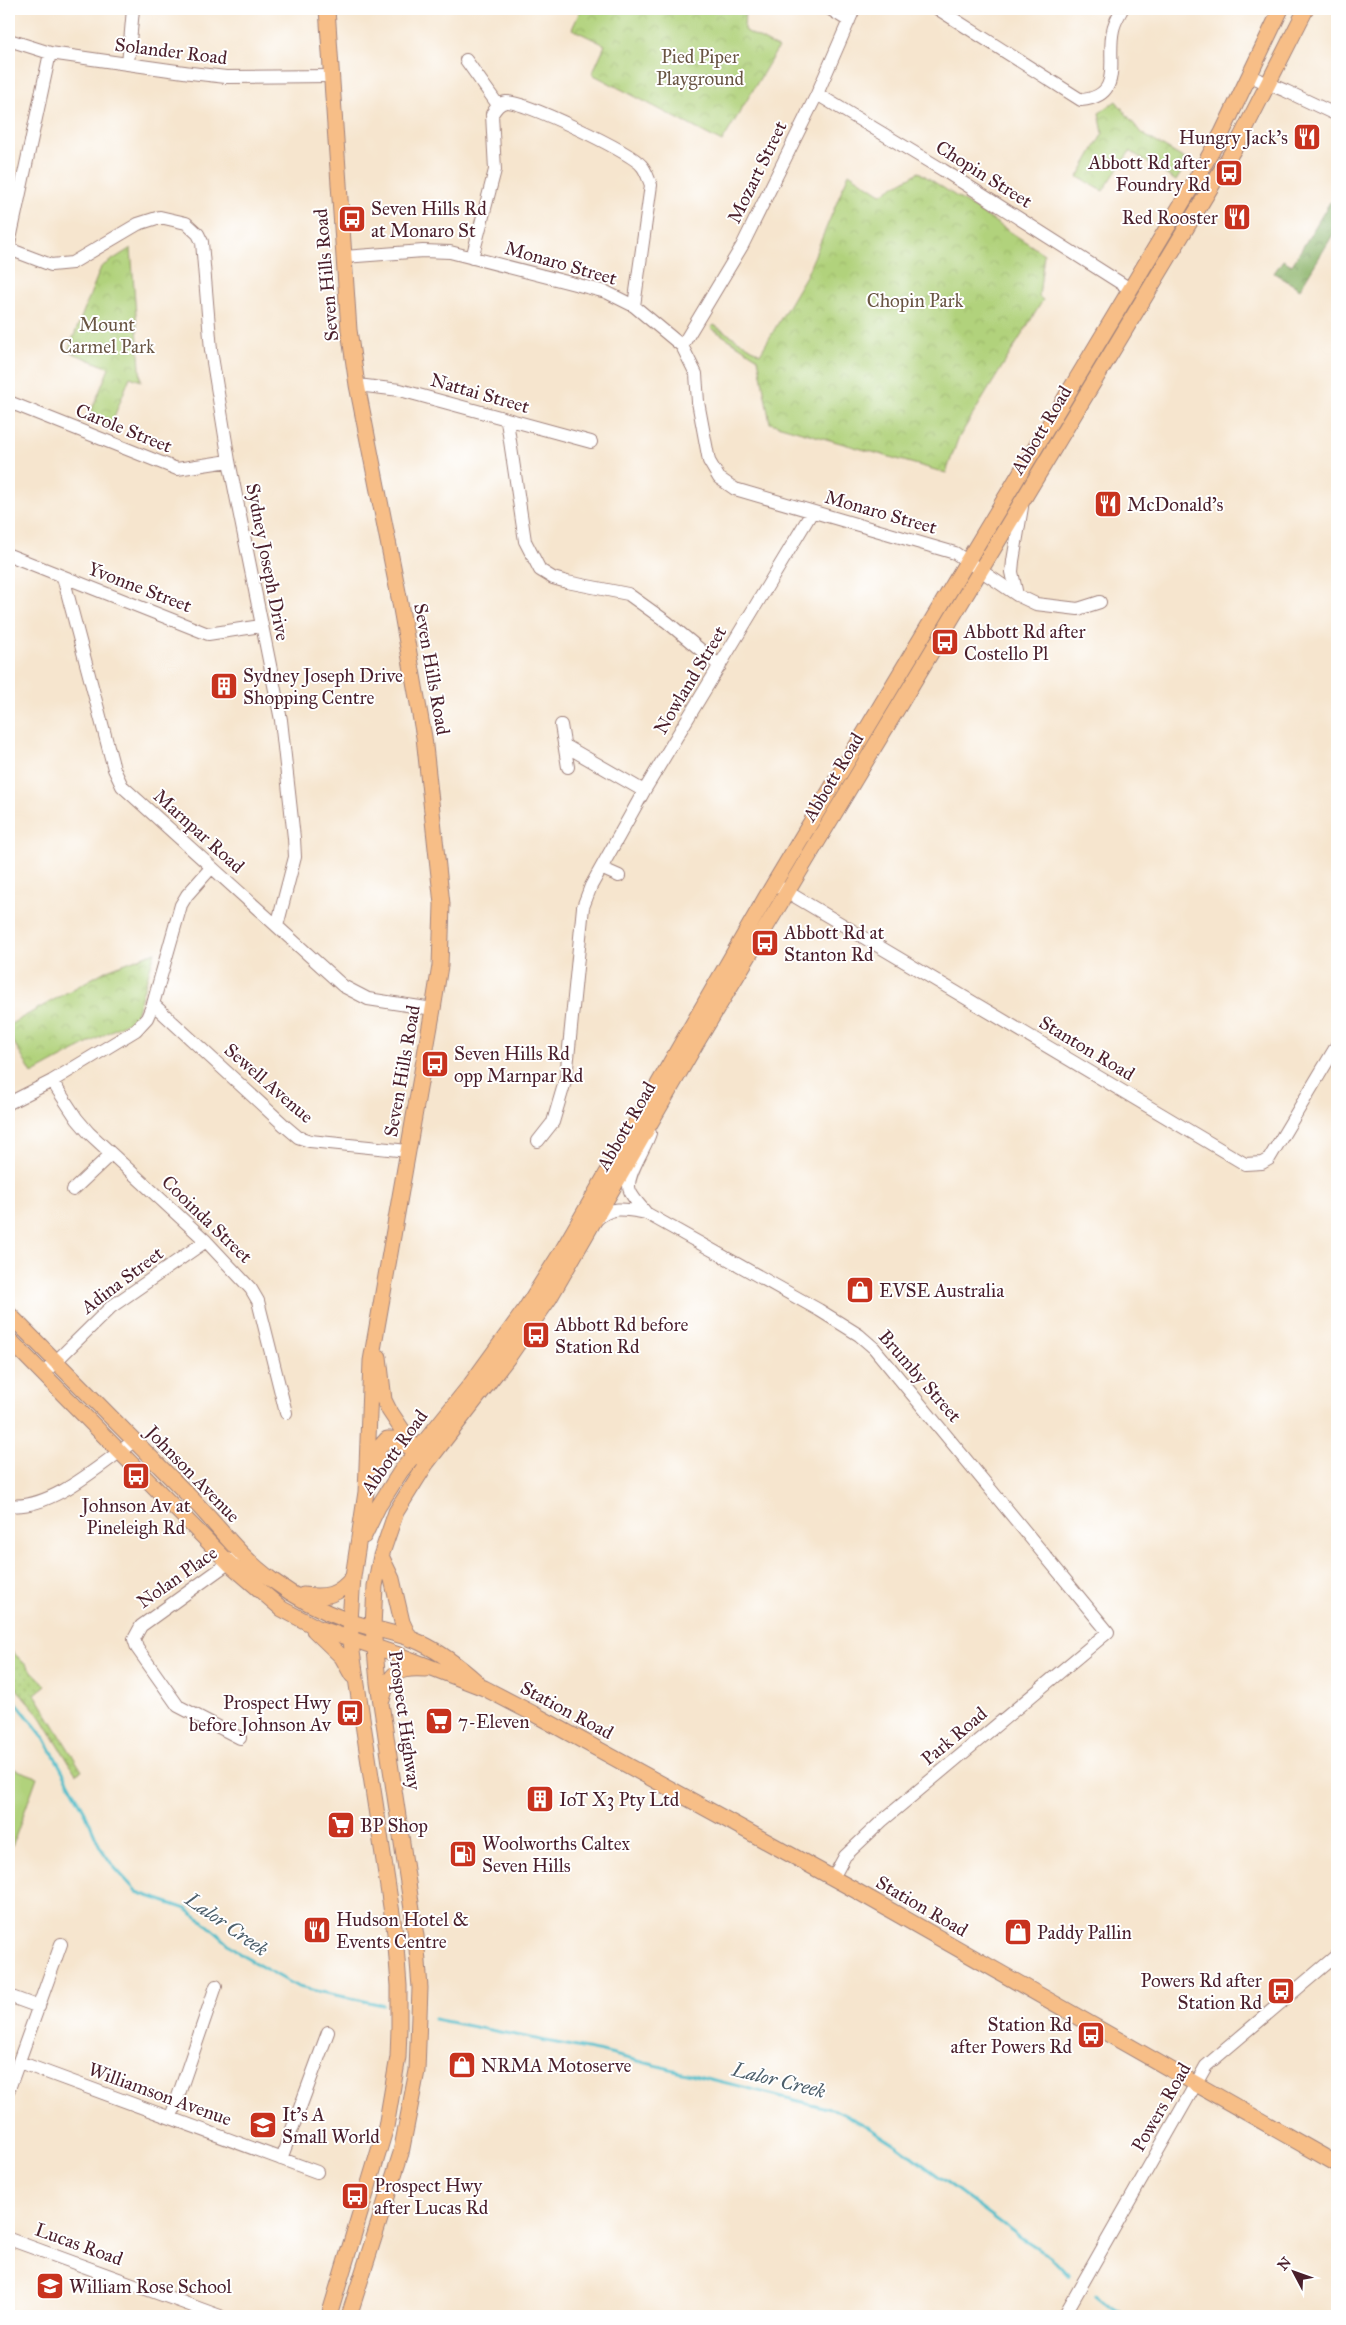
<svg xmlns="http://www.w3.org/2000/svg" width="1346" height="2325" viewBox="0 0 1346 2325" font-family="'IM FELL Great Primer',serif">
<defs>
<pattern id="grass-dots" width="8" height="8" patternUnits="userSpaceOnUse" patternTransform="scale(1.25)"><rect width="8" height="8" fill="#b1d27b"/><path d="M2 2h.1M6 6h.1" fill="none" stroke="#9ab46a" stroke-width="1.8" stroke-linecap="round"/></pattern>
<pattern id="forest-crowns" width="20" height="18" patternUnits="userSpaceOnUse" patternTransform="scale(1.25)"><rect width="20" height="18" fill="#8cb46b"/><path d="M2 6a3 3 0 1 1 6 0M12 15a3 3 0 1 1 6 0" fill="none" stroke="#749258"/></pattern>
<pattern id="park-crowns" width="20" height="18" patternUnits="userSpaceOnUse" patternTransform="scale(1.25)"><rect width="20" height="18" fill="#b1d27b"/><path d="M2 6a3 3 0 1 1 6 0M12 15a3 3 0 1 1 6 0" fill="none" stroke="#9ab46a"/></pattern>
</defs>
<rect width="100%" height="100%" fill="#fff"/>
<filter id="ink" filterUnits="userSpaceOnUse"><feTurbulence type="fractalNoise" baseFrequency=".02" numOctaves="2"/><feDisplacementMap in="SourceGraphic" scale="10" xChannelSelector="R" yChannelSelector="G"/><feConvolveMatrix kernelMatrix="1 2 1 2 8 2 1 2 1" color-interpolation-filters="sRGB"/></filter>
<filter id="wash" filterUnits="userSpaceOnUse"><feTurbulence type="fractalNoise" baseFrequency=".0096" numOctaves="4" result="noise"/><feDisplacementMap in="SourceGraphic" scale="20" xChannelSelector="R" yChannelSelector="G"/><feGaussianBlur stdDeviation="1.12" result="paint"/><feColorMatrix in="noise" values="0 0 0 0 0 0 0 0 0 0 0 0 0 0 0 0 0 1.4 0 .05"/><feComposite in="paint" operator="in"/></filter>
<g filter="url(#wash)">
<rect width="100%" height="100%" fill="#f6e5ce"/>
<path fill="url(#grass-dots)" stroke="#7e7853" d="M9 1648 46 1685 35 1694 82 1771 76 1774 41 1717 9 1680Z"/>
<path fill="url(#forest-crowns)" stroke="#6b6a4b" d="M1330 202 1337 206V228L1300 289 1274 273 1283 260 1292 265Z"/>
<path fill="url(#park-crowns)" stroke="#7e7853" d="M581 9H745L744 30 778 48 722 142 592 74 605 45 572 29Z
M1116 101 1141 133 1188 161 1176 181 1130 151 1103 191 1078 177 1103 133 1099 113Z
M919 172 1044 254 1039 297 1043 300 958 439 946 473 770 423 758 358 711 328 714 325 760 354 807 274 849 173 881 194Z
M131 248 141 381 130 377 110 427 88 419 109 368 68 351 101 267Z
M155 952 135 1018 32 1074 9 1034V1025L107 970Z"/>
<path fill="#b1d27b" stroke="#7e7853" d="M9 1767 37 1777 9 1855Z"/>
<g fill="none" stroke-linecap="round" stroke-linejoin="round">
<path stroke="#52becb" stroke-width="3" d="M9 1693 45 1739 85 1812 100 1847 114 1867 137 1892 186 1909 203 1921 241 1955 298 1987 383 2005
M434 2019 602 2052 835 2110 863 2124 899 2147 1019 2236 1050 2256 1069 2276
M1095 2294 1110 2306 1127 2316"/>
</g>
</g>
<g filter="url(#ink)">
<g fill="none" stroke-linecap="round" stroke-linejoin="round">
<g stroke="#a0827c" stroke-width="14">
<path id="minor" d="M830 9 849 21
M938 9 1081 100C1125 96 1106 60 1113 30 1114 23 1119 15 1122 9
M9 40 50 53 191 73 226 77 331 76
M466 60 498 105
M128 64 133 9
M1250 76 1286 91 1337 115
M817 94 943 170 1130 289
M9 244 50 53
M9 249 51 265 72 263 138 224 160 217 186 223 198 234 202 242 211 350 229 461 281 720 294 838 295 857 277 926
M344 257 423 251 450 252 606 292 634 306 682 346 696 374 698 402 709 461 719 478 735 489 955 553 1017 595 1036 604 1078 609 1100 602
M472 258 495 170 492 114C496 108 499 103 506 102 522 100 629 151 641 165 646 170 648 178 651 185L634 306
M682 346 742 246 817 94 854 9
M357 385 400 390 591 442
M9 402 177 469 229 461
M507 421 525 541 540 570 553 578 567 582 628 594 667 622 720 666
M9 555 208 634 261 626
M63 577 114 769 122 786 343 986 368 999 433 1009
M1017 595 1012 572 1013 561 1022 507 1020 504
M561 725 568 767
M564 745 644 791
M601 868 619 876
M779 887 1245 1164 1262 1163 1269 1159 1337 1045
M153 1004 285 1126 298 1137 310 1141 408 1151
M52 1081 77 1119 89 1133 206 1241 251 1289 258 1301 286 1413
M9 1103 52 1081 136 1030 147 1018 153 1004 181 905 187 895 211 868
M538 1141 553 1122 566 1078 583 907 591 886 644 791 812 512
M73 1190 111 1154
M646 1213C641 1206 633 1199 630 1191 624 1177 646 1148 650 1133
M595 1221C611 1205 626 1209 646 1213L819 1310 859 1335 874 1348 1108 1632 882 1821 845 1856 833 1878
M43 1374 111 1307 206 1241
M9 1505C50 1511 101 1464 134 1441
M240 1738 178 1706 137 1648 134 1639 141 1626 241 1554
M9 1996 39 2007
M19 2062 317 2172
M9 2089 61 1944
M171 2117 216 1986
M281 2159 328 2032
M9 2239 220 2316
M1064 2316 1206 2066 1337 1955"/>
</g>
<g stroke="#a0827c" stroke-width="17">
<path id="major" d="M327 9 349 330 357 385 398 592 424 737 442 904 440 966 433 1009 371 1361 366 1492 353 1577 350 1621 352 1652 395 1933 399 1986V2028L398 2057 386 2127 329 2316
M9 1314C70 1376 131 1438 193 1500 219 1527 241 1558 272 1580 295 1597 323 1612 349 1621 373 1630 398 1632 421 1643 442 1653 460 1667 477 1682
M9 1339 230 1564 282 1609 316 1627 396 1654 484 1688 534 1714 853 1889 1337 2164
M379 1357 384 1400 389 1410 421 1458
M373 1468 379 1448 387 1439H395L415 1450
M364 1536 378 1507 401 1471 471 1384 524 1311 562 1251 766 897 1191 188 1222 133 1281 9
M381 1556 392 1579 402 1622 410 1639
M303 1595C326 1598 338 1596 353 1577
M314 1630 342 1657 352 1675
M382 1700C389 1673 397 1667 425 1669
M349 2316 401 2153 417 2071 420 1988 416 1936 378 1683 373 1627 375 1586 381 1556 396 1512 426 1464 510 1355 549 1299 697 1042 1241 137 1306 9"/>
</g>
<use href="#minor" stroke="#fff" stroke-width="12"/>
<use href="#major" stroke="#f7be87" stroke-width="15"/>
</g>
</g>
<defs>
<g id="restaurant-square" transform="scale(1.4375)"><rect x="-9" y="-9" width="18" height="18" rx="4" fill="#c8321e" stroke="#fff"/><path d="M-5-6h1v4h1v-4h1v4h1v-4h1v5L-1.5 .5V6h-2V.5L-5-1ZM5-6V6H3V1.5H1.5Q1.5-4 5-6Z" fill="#fff"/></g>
<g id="bus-square" transform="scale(1.4375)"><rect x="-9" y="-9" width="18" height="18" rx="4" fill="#c8321e" stroke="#fff"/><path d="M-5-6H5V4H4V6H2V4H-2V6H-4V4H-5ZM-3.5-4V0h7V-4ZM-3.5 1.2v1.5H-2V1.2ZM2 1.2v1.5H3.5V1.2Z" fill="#fff"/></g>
<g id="building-square" transform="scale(1.4375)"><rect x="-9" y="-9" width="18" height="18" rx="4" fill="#c8321e" stroke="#fff"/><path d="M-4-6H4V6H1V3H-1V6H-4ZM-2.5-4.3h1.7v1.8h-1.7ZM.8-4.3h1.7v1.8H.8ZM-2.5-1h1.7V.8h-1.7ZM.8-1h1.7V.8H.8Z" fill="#fff"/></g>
<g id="shop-square" transform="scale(1.4375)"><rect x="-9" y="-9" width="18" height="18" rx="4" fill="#c8321e" stroke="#fff"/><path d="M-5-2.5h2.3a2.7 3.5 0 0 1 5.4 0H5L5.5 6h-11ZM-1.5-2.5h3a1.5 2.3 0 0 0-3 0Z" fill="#fff"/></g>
<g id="supermarket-square" transform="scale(1.4375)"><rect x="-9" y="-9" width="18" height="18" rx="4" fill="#c8321e" stroke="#fff"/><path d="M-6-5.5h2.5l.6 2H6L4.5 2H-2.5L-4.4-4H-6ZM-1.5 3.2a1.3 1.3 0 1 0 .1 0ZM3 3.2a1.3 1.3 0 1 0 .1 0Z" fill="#fff"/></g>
<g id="fuel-square" transform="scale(1.4375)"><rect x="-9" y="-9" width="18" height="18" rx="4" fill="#c8321e" stroke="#fff"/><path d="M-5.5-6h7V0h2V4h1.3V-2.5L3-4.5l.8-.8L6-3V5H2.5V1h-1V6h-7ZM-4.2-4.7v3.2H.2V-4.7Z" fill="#fff"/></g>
<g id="school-square" transform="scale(1.4375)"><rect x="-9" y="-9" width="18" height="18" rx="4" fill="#c8321e" stroke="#fff"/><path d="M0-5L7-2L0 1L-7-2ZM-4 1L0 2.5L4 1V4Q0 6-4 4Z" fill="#fff"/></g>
</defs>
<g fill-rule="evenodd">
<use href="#restaurant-square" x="1307" y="137"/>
<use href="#bus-square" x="1229" y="173"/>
<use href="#restaurant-square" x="1237" y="217"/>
<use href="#bus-square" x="352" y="219"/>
<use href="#restaurant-square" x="1108" y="504"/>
<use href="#bus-square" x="945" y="642"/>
<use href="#building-square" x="224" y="686"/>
<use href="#bus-square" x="765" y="943"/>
<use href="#bus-square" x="435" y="1064"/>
<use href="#shop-square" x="860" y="1290"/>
<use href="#bus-square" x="536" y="1335"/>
<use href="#bus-square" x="136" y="1476"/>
<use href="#bus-square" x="350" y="1713"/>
<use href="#supermarket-square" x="439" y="1721"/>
<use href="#building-square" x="540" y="1799"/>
<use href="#supermarket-square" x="341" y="1825"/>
<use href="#fuel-square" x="463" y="1854"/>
<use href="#restaurant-square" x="317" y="1930"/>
<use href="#shop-square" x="1018" y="1932"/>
<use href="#bus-square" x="1281" y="1991"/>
<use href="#bus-square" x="1091" y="2035"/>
<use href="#shop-square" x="462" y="2065"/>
<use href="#school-square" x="263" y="2125"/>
<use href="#bus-square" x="355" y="2196"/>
<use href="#school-square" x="50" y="2286"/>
</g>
<g text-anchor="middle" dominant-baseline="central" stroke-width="4" stroke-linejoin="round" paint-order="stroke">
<g font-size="19" fill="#4a1f2b" stroke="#fff">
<text transform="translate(171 51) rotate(7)">Solander Road</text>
<text transform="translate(757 172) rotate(-64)">Mozart Street</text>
<text transform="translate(984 174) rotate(32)">Chopin Street</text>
<text transform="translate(561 263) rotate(16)">Monaro Street</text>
<text transform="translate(326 275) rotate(-95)">Seven Hills Road</text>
<text transform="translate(480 393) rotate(16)">Nattai Street</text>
<text transform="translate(124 428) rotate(22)">Carole Street</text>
<text transform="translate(1041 430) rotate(-59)">Abbott Road</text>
<text transform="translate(881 512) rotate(16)">Monaro Street</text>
<text transform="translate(268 562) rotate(79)">Sydney Joseph Drive</text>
<text transform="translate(140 587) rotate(21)">Yvonne Street</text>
<text transform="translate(432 669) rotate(80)">Seven Hills Road</text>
<text transform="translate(690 680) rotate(-59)">Nowland Street</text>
<text transform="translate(833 777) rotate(-59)">Abbott Road</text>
<text transform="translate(199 831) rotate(42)">Marnpar Road</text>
<text transform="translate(1087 1048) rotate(31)">Stanton Road</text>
<text transform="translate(402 1071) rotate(-80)">Seven Hills Road</text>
<text transform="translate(269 1083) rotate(41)">Sewell Avenue</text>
<text transform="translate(626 1126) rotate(-60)">Abbott Road</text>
<text transform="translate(207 1219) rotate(44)">Cooinda Street</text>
<text transform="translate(122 1280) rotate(-37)">Adina Street</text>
<text transform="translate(920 1376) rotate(49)">Brumby Street</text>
<text transform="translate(394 1452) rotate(-54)">Abbott Road</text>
<text transform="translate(193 1474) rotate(46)">Johnson Avenue</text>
<text transform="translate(177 1577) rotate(-35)">Nolan Place</text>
<text transform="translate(567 1710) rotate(28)">Station Road</text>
<text transform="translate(405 1720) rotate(82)">Prospect Highway</text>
<text transform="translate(954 1736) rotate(-40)">Park Road</text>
<text transform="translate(922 1906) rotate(30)">Station Road</text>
<text transform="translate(160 2094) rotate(20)">Williamson Avenue</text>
<text transform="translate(1161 2107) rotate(-60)">Powers Road</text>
<text transform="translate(79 2244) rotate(20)">Lucas Road</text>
</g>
<g font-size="19" fill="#695543" stroke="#fff">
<text x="700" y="56">Pied Piper<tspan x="700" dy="22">Playground</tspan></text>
<text x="915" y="300">Chopin Park</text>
<text x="107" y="324">Mount<tspan x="107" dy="22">Carmel Park</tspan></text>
</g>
<g font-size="19" fill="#4a1f2b" stroke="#fff" text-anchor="start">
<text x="1288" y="137" text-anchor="end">Hungry Jack's</text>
<text x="1210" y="162" text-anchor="end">Abbott Rd after<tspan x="1210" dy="22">Foundry Rd</tspan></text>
<text x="371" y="208">Seven Hills Rd<tspan x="371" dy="22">at Monaro St</tspan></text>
<text x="1218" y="217" text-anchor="end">Red Rooster</text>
<text x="1127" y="504">McDonald's</text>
<text x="964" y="631">Abbott Rd after<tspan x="964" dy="22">Costello Pl</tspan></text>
<text x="243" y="675">Sydney Joseph Drive<tspan x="243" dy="22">Shopping Centre</tspan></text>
<text x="784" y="932">Abbott Rd at<tspan x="784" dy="22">Stanton Rd</tspan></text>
<text x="454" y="1053">Seven Hills Rd<tspan x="454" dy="22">opp Marnpar Rd</tspan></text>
<text x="879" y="1290">EVSE Australia</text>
<text x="555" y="1324">Abbott Rd before<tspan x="555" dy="22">Station Rd</tspan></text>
<text x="136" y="1505" text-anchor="middle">Johnson Av at<tspan x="136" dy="22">Pineleigh Rd</tspan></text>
<text x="331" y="1702" text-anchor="end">Prospect Hwy<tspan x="331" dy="22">before Johnson Av</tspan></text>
<text x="458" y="1721">7-Eleven</text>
<text x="559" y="1799">IoT X3 Pty Ltd</text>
<text x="360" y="1825">BP Shop</text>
<text x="482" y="1843">Woolworths Caltex<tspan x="482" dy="22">Seven Hills</tspan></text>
<text x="336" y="1919">Hudson Hotel &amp;<tspan x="336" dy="22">Events Centre</tspan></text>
<text x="1037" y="1932">Paddy Pallin</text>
<text x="1262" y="1980" text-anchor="end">Powers Rd after<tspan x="1262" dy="22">Station Rd</tspan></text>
<text x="1072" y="2024" text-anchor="end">Station Rd<tspan x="1072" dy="22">after Powers Rd</tspan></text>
<text x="481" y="2065">NRMA Motoserve</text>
<text x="282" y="2114">It's A<tspan x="282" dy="22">Small World</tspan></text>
<text x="374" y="2185">Prospect Hwy<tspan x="374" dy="22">after Lucas Rd</tspan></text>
<text x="69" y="2286">William Rose School</text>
</g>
<g font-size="20" font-style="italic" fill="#4d5f6b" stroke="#fff">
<text transform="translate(227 1924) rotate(35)">Lalor Creek</text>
<text transform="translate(779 2080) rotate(14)">Lalor Creek</text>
</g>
</g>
<rect width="1346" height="2325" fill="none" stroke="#fff" stroke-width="30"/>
<g transform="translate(1294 2272) rotate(311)" stroke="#ffffff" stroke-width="4" paint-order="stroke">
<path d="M0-4L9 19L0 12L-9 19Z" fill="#4a1f2b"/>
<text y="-8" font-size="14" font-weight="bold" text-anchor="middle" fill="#4a1f2b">N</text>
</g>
</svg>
